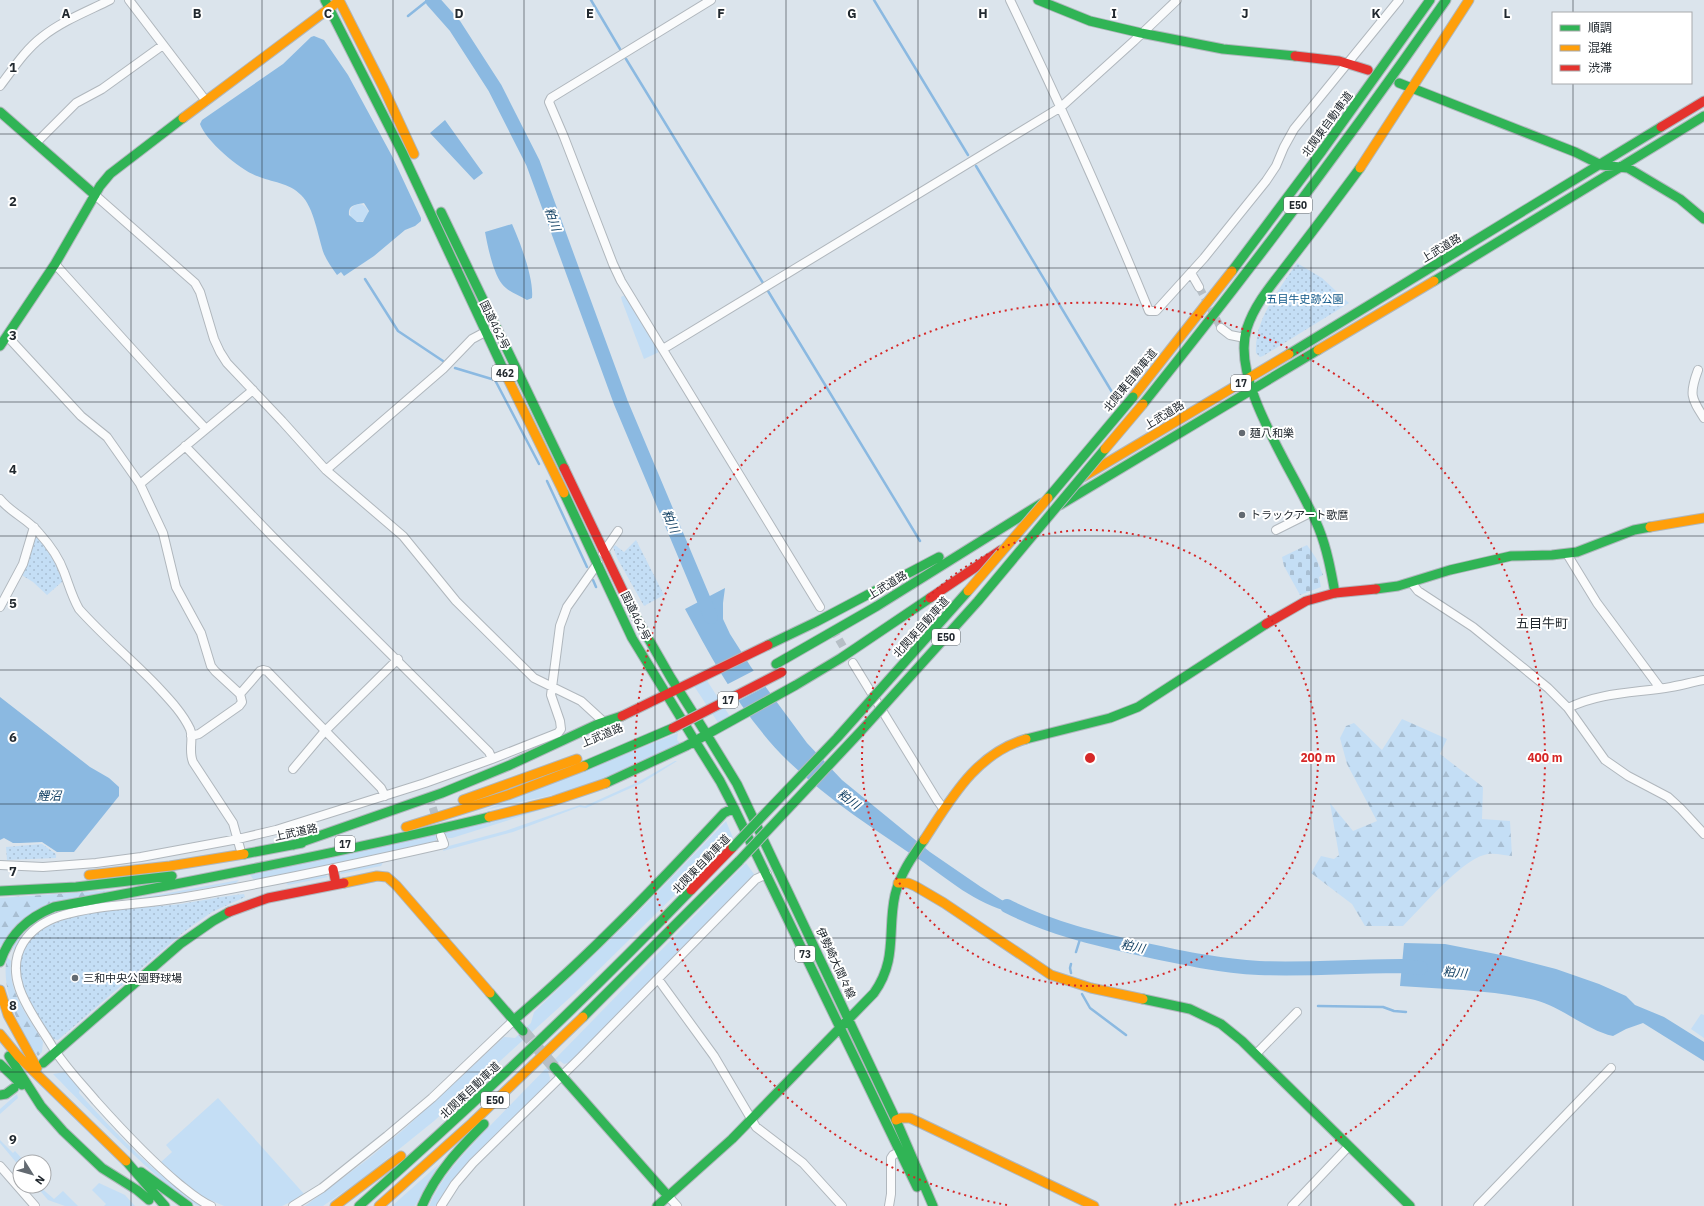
<svg xmlns="http://www.w3.org/2000/svg" width="1704" height="1206" viewBox="0 0 1704 1206" font-family="'IBM Plex Sans','Noto Sans JP',sans-serif">
<defs>
<pattern id="forest-firs" width="22" height="20" patternUnits="userSpaceOnUse"><rect width="22" height="20" fill="#c4def5"/><path d="M5 1l3.5 6h-7zM16 11l3.5 6h-7z" fill="#a8bed2"/></pattern>
<pattern id="cemetery-stones" width="16" height="16" patternUnits="userSpaceOnUse"><rect width="16" height="16" fill="#c4def5"/><path d="M2 7V4a2 2 0 0 1 4 0v3zM10 15v-3a2 2 0 0 1 4 0v3z" fill="#a8bed2"/></pattern>
<pattern id="park-dots" width="8" height="8" patternUnits="userSpaceOnUse"><rect width="8" height="8" fill="#c4def5"/><path d="M2 2h.1M6 6h.1" fill="none" stroke="#a8bed2" stroke-width="1.8" stroke-linecap="round"/></pattern>
</defs>
<rect width="100%" height="100%" fill="#dbe4ec"/>
<path fill="#c4def5" d="M350 213a9 9 0 1 1 18 0a9 9 0 1 1-18 0Z
M625 295 659 352 644 359 622 301 621 297Z
M706 679 731 718 719 724 694 686Z
M678 733 677 740 681 744 588 787 485 810Z
M675 761H677L642 783 586 808 579 807 513 832 443 851 445 847 505 831 580 805 585 806 638 782Z
M569 801 452 838H448L446 835 437 837 435 842 329 866 254 880 250 875Z
M726 821 733 838 575 993 434 1121 362 1179 323 1206H305L368 1159 403 1130 504 1037 515 1038 531 1023 534 1012 633 918Z
M384 861 381 866 340 874 343 869Z
M746 863 754 874 753 877 571 1062 564 1064 560 1061 548 1072 550 1078 549 1083 478 1153 446 1189 437 1206H429C441 1177 463 1155 483 1133Z
M325 874 328 877 288 885 286 883 259 888 257 887Z
M239 880 236 883 54 915 24 933 12 952 16 939 49 915Z
M1701 1014 1704 1015V1038L1691 1029Z
M65 1072 80 1089 79 1093C116 1134 155 1174 201 1206 179 1206 74 1095 53 1074Z
M17 1094 18 1098 0 1114V1109Z
M218 1098 305 1195 282 1206H224L201 1196 160 1163 172 1152 166 1145Z
M0 1140 13 1153 15 1151 25 1162H20V1167L0 1143Z
M439 1164 415 1206H392Z
M99 1183 125 1195 135 1206H104L106 1204 92 1190Z
M36 1186H39L54 1199 63 1191 78 1206H65L48 1200Z"/>
<path fill="url(#forest-firs)" d="M1402 719 1447 739 1440 754 1483 787 1482 819 1510 821 1512 856C1503 855 1492 852 1484 855 1461 861 1421 908 1403 926H1365L1352 904 1311 873 1321 856 1334 859 1339 855 1330 803 1353 831 1377 821 1347 764 1340 738 1346 726 1354 723 1382 750Z
M113 890 56 903 0 946V898Z
M7 957 11 961C7 992 29 1017 43 1042L42 1052 38 1056C20 1031 0 989 7 957Z"/>
<path fill="url(#cemetery-stones)" d="M1307 545 1316 558 1323 575 1319 577 1321 587 1300 595 1284 566 1282 557Z"/>
<path fill="url(#park-dots)" d="M1297 263 1322 278 1349 303 1263 356 1260 357 1256 353C1254 319 1279 290 1297 263Z
M36 535 53 559 63 581 47 595 33 582 20 574 34 536Z
M636 540 664 595 644 606 617 558 613 547 615 545 624 552Z
M42 844 56 854V858L7 860 6 847Z
M244 894 245 897 212 912 185 931 58 1040 53 1039C41 1020 22 998 20 975 12 907 129 909 173 905 197 902 220 896 244 894Z"/>
<path fill="#8bb9e1" fill-rule="evenodd" d="M314 36 324 40 348 75 392 156 421 218V221L415 226 405 230 374 256 344 276 341 272 337 275C332 268 327 261 324 254 318 237 314 207 301 195 290 183 271 182 257 176 240 170 206 141 200 124L202 120 283 64 311 37ZM364 203 369 211 363 222H357L349 215C348 204 356 205 364 203Z
M445 120 483 173 474 180 430 133Z
M512 224C520 242 534 278 532 298L527 300C519 295 508 292 502 284 493 272 488 248 485 232Z
M725 588 723 603V619L730 634 751 667 807 743 842 780 930 852 981 887 1024 914C985 911 954 884 923 862 877 831 828 800 788 761 744 718 714 663 685 609Z
M0 697 90 767 109 778 119 787V796L74 852H57L42 842 20 843H13L4 838 0 840Z
M1404 943 1445 944 1506 956 1556 969 1599 984 1626 996 1635 1005 1664 1017 1704 1042V1061L1643 1023 1626 1029 1613 1036C1588 1031 1562 1007 1535 1000 1491 990 1445 989 1400 986Z"/>
<path fill="#dbe4ec" d="M755 670 767 686 738 701 726 685Z"/>
<g fill="none" stroke-linecap="round" stroke-linejoin="round">
<path stroke="#8bb9e1" stroke-width="2.5" d="M591 0 620 49
M874 0 968 155
M408 16 428 0
M626 59 763 283
M976 166 1115 397
M365 279 398 331 443 361
M768 291 920 541
M455 368 495 380 539 464
M547 481 587 567
M593 580 596 587
M1076 952 1081 936
M1071 973 1070 968 1071 964
M1082 994 1090 1008 1126 1035
M1318 1006 1383 1007 1394 1011 1406 1012"/>
<path stroke="#8bb9e1" stroke-width="14" d="M432 0 455 26 495 88 533 163 621 403 711 617
M1007 906C1052 929 1097 939 1146 950 1183 958 1221 966 1259 968 1307 970 1355 966 1402 966L1421 968"/>
<path stroke="#b6bfc6" stroke-width="8" stroke-dasharray="8 4" stroke-linecap="butt" d="M1199 287 1221 328
M833 629 849 657
M429 796 437 821"/>
<path stroke="#b6bfc6" stroke-width="12" stroke-dasharray="12 6" stroke-linecap="butt" d="M523 1031 554 1067"/>
<g stroke="#b0b7bd" stroke-width="10">
<path id="street" d="M129 0 206 101
M711 0 551 98 549 102 564 137 613 264 621 281 820 607
M1010 0C1059 102 1106 206 1149 311H1156L1204 258 1266 181 1276 166 1284 147 1294 129 1399 0
M0 86C13 69 25 50 42 37 62 21 88 11 110 0
M36 143 76 103 102 89 163 45
M95 195 195 283 200 292 214 339 220 352 227 363 282 421 326 470 403 536 456 601 534 678 581 701 605 723
M55 264 170 391 206 429
M1191 273 1199 287
M1221 328 1230 335 1245 338
M7 336 81 416 107 437 140 484 163 533 176 587 201 633 211 666 215 671 240 694 242 702 239 706 199 734 191 736
M663 349 1061 107 1134 41 1177 0
M1698 370C1689 394 1691 398 1704 418
M185 446 272 536 489 752 492 759
M326 470 443 369 472 339 487 331
M140 484 253 390
M0 499C11 513 28 519 39 533 49 544 59 558 64 572 69 585 72 597 79 609 103 636 131 659 156 685 168 698 182 712 190 729 194 739 188 750 193 762L233 823 240 848
M1276 530 1312 512
M603 553 618 531
M1567 554 1597 603 1660 688
M1411 582 1418 591 1473 627 1548 688 1568 708 1605 760 1628 776 1668 797 1681 809 1704 834
M0 607 23 564 34 527
M853 663 937 800 943 808
M240 694 260 671 263 670 267 671 381 788 385 796
M1568 708C1600 692 1636 693 1671 687 1682 685 1693 682 1704 680
M293 769 325 731 398 659
M0 865 43 867 96 863 141 857 238 839 276 830 425 783 492 759 558 733 561 729 560 721 551 695 560 626 567 607 598 563
M658 979 714 1056 756 1127 803 1163 842 1206
M1256 1054 1297 1012
M0 1166 35 1206
M668 1196 677 1206
M211 1206C199 1201 189 1192 179 1184 149 1159 122 1130 96 1101 81 1083 64 1066 52 1046 35 1017 1 979 23 943 31 930 45 921 60 916 99 904 140 905 180 898 268 883 356 864 444 844L441 836
M293 1206 322 1188 387 1136 432 1098 514 1020
M441 1206 455 1184 473 1163 581 1057 756 879 767 874
M889 1206 891 1194V1158L893 1155 899 1152
M1292 1206 1349 1146
M1478 1206 1611 1068"/>
</g>
<g stroke="#b0b7bd" stroke-width="11">
<path id="fast" d="M325 0 402 152 506 375
M1038 0 1090 21 1141 33 1223 49 1295 56
M1399 83 1575 152 1601 165 1628 168 1680 199 1704 219
M0 112 95 195
M441 212 564 468
M1232 271 1322 151 1430 0
M1434 281 1704 116
M0 346 55 264 100 186 110 174 183 118
M1289 354 1661 127
M1143 404C1248 273 1350 138 1446 0
M564 493 632 638 695 741
M1060 505 1318 350
M1376 589 1398 586 1450 570 1511 556 1552 555 1577 552 1634 530 1650 527
M1335 593C1331 571 1327 549 1319 529 1298 476 1229 384 1247 328 1255 303 1274 282 1289 262 1313 231 1337 199 1360 168
M632 610 671 678 707 735
M768 645 816 622 939 557
M776 664 877 606 1042 503
M707 735 737 784 896 1120 933 1206
M1026 739 1110 718 1138 707 1266 624
M695 741 720 781 734 808 917 1187
M584 766 673 728
M606 783 686 746 796 685 841 658 930 598
M293 845 442 793 510 765 598 724 622 716
M244 854 302 843
M0 891 76 887 172 876
M0 962C10 934 27 918 54 907 200 880 345 852 489 817
M490 993 523 1031
M1143 999 1190 1009 1221 1024 1242 1041 1410 1206
M583 1017 739 861
M514 1020C589 956 657 885 724 813L734 808
M9 1056 41 1106 63 1131 102 1168 137 1190 149 1200
M43 1063 180 944 213 921 229 912
M0 1064 22 1085
M554 1067 668 1196
M0 1095 6 1094 14 1088
M126 1161 165 1206
M141 1172 188 1206
M359 1206C473 1105 585 1000 691 890
M422 1206C436 1173 459 1149 484 1124
M657 1206 732 1139 874 993C898 959 887 931 895 895 900 874 912 857 924 840"/>
</g>
<g stroke="#b0b7bd" stroke-width="11">
<path id="slow" d="M339 0 383 87 414 154
M183 118 335 4
M1360 168 1469 0
M1318 350 1434 281
M506 375 564 493
M1133 397 1232 271
M1083 477 1289 354
M1650 527 1704 518
M463 800 577 759
M489 817 553 801 606 783
M406 827 508 795 584 766
M924 840C951 799 975 754 1026 739
M89 875 170 866 244 854
M344 883 377 876 387 877 396 885 490 993
M898 883H908L915 886 944 903 1051 975 1091 988 1143 999
M0 990 8 1015 37 1068
M0 1034 18 1056 126 1161
M896 1120 901 1118H910L1094 1206
M335 1206 401 1156
M379 1206 472 1123 583 1017"/>
</g>
<g stroke="#b0b7bd" stroke-width="11">
<path id="jam" d="M1295 56 1339 61 1368 70
M1661 127 1704 101
M564 468 632 610
M930 598 1001 550
M1266 624 1306 601 1335 593 1376 589
M622 716 768 645
M333 869 336 884
M691 890 733 847
M229 912 268 898 344 883"/>
</g>
<use href="#street" stroke="#fafbfc" stroke-width="8"/>
<use href="#fast" stroke="#30b455" stroke-width="9"/>
<use href="#slow" stroke="#ff9f0a" stroke-width="9"/>
<use href="#jam" stroke="#e5322d" stroke-width="9"/>
<g stroke="#b0b7bd" stroke-width="11" stroke-linecap="butt">
<path id="fast-bridge" d="M1048 498 1133 397
M733 847 837 738 968 591
M739 861 861 731 978 601 1105 449"/>
</g>
<g stroke="#b0b7bd" stroke-width="11" stroke-linecap="butt">
<path id="slow-bridge" d="M1105 449 1143 404
M968 591 1048 498"/>
</g>
<g stroke="#b0b7bd" stroke-width="11" stroke-linecap="butt">
<path id="jam-bridge" d="M673 728 782 672"/>
</g>
<use href="#fast-bridge" stroke="#30b455" stroke-width="9"/>
<use href="#slow-bridge" stroke="#ff9f0a" stroke-width="9"/>
<use href="#jam-bridge" stroke="#e5322d" stroke-width="9"/>
</g>
<path fill="none" stroke="#22292f" stroke-width="1" stroke-opacity="0.55" d="M131 0V1206M262 0V1206M393 0V1206M524 0V1206M655 0V1206M786 0V1206M918 0V1206M1049 0V1206M1180 0V1206M1311 0V1206M1442 0V1206M1573 0V13M1573 83V1206M0 134H1704M0 268H1704M0 402H1704M0 536H1704M0 670H1704M0 804H1704M0 938H1704M0 1072H1704"/>
<g fill="none" stroke="#d62828" stroke-width="2" stroke-dasharray="2 4">
<circle cx="1090" cy="758" r="228"/>
<path d="M1007 1205A455 455 0 1 1 1173 1205"/>
</g>
<g fill="#636a71" stroke="#fff" stroke-width="1.5">
<circle cx="1242" cy="433" r="4"/>
<circle cx="1242" cy="515" r="4"/>
<circle cx="75" cy="978" r="4"/>
</g>
<g text-anchor="middle" dominant-baseline="central" stroke-width="4" stroke-linejoin="round" paint-order="stroke">
<g fill="#fff" stroke="#64696d" stroke-width="1">
<rect x="1284" y="197" width="28" height="16" rx="3"/>
<rect x="492" y="365" width="26" height="16" rx="3"/>
<rect x="1231" y="375" width="20" height="16" rx="3"/>
<rect x="932" y="629" width="28" height="16" rx="3"/>
<rect x="718" y="692" width="20" height="16" rx="3"/>
<rect x="335" y="836" width="20" height="16" rx="3"/>
<rect x="795" y="946" width="20" height="16" rx="3"/>
<rect x="481" y="1092" width="28" height="16" rx="3"/>
</g>
<g font-size="10" font-weight="bold" fill="#22292f">
<text x="1298" y="205">E50</text>
<text x="505" y="373">462</text>
<text x="1241" y="383">17</text>
<text x="946" y="637">E50</text>
<text x="728" y="700">17</text>
<text x="345" y="844">17</text>
<text x="805" y="954">73</text>
<text x="495" y="1100">E50</text>
</g>
<g font-size="11" fill="#22292f" stroke="#fff">
<text transform="translate(1327 124) rotate(-54)">北関東自動車道</text>
<text transform="translate(1441 248) rotate(-31)">上武道路</text>
<text transform="translate(495 325) rotate(64)">国道462号</text>
<text transform="translate(1130 380) rotate(-51)">北関東自動車道</text>
<text transform="translate(1164 415) rotate(-31)">上武道路</text>
<text transform="translate(887 585) rotate(-31)">上武道路</text>
<text transform="translate(636 616) rotate(64)">国道462号</text>
<text transform="translate(921 627) rotate(-48)">北関東自動車道</text>
<text transform="translate(602 735) rotate(-23)">上武道路</text>
<text transform="translate(296 832) rotate(-12)">上武道路</text>
<text transform="translate(701 864) rotate(-46)">北関東自動車道</text>
<text transform="translate(836 963) rotate(65)">伊勢崎大間々線</text>
<text transform="translate(470 1090) rotate(-43)">北関東自動車道</text>
</g>
<g font-size="11" fill="#0e5687" stroke="#fff">
<text x="1305" y="299">五目牛史跡公園</text>
</g>
<g font-size="11" fill="#22292f" stroke="#fff" text-anchor="start">
<text x="1250" y="433">麺八和樂</text>
<text x="1250" y="515">トラックアート歌麿</text>
<text x="83" y="978">三和中央公園野球場</text>
</g>
<g font-size="12" font-style="italic" fill="#134164" stroke="#fff">
<text transform="translate(553 219) rotate(70)">粕川</text>
<text transform="translate(671 521) rotate(67)">粕川</text>
<text x="49" y="795">鯉沼</text>
<text transform="translate(849 799) rotate(36)">粕川</text>
<text transform="translate(1133 946) rotate(12)">粕川</text>
<text transform="translate(1455 972) rotate(6)">粕川</text>
</g>
<g font-size="13" fill="#22292f" stroke="#fff">
<text x="1542" y="623">五目牛町</text>
</g>
</g>
<g font-size="13" text-anchor="middle" font-weight="bold" fill="#22292f" stroke="#fff" stroke-width="4" stroke-linejoin="round" paint-order="stroke">
<text x="66" y="18">A</text>
<text x="197" y="18">B</text>
<text x="328" y="18">C</text>
<text x="459" y="18">D</text>
<text x="590" y="18">E</text>
<text x="721" y="18">F</text>
<text x="852" y="18">G</text>
<text x="983" y="18">H</text>
<text x="1114" y="18">I</text>
<text x="1245" y="18">J</text>
<text x="1376" y="18">K</text>
<text x="1507" y="18">L</text>
<text x="13" y="72">1</text>
<text x="13" y="206">2</text>
<text x="13" y="340">3</text>
<text x="13" y="474">4</text>
<text x="13" y="608">5</text>
<text x="13" y="742">6</text>
<text x="13" y="876">7</text>
<text x="13" y="1010">8</text>
<text x="13" y="1144">9</text>
</g>
<circle cx="1090" cy="758" r="6" fill="#d62828" stroke="#fff" stroke-width="2"/>
<g font-size="12" text-anchor="middle" font-weight="bold" fill="#d62828" stroke="#fff" stroke-width="4" stroke-linejoin="round" paint-order="stroke">
<text x="1318" y="762">200 m</text>
<text x="1545" y="762">400 m</text>
</g>
<rect x="1552" y="12" width="140" height="72" fill="#ffffff" stroke="#a7a9ac"/>
<rect x="1560" y="25" width="20" height="6" fill="#30b455" stroke="#a7a9ac"/>
<text x="1588" y="32" font-size="12" fill="#22292f">順調</text>
<rect x="1560" y="45" width="20" height="6" fill="#ff9f0a" stroke="#a7a9ac"/>
<text x="1588" y="52" font-size="12" fill="#22292f">混雑</text>
<rect x="1560" y="65" width="20" height="6" fill="#e5322d" stroke="#a7a9ac"/>
<text x="1588" y="72" font-size="12" fill="#22292f">渋滞</text>
<g transform="translate(32 1174) rotate(127)"><circle r="19" fill="#ffffff" stroke="#a7a9ac"/>
<path d="M0-3L7 15L0 10L-7 15Z" fill="#636a71"/>
<text y="-6" font-size="11" font-weight="bold" text-anchor="middle" fill="#22292f">N</text>
</g>
</svg>
